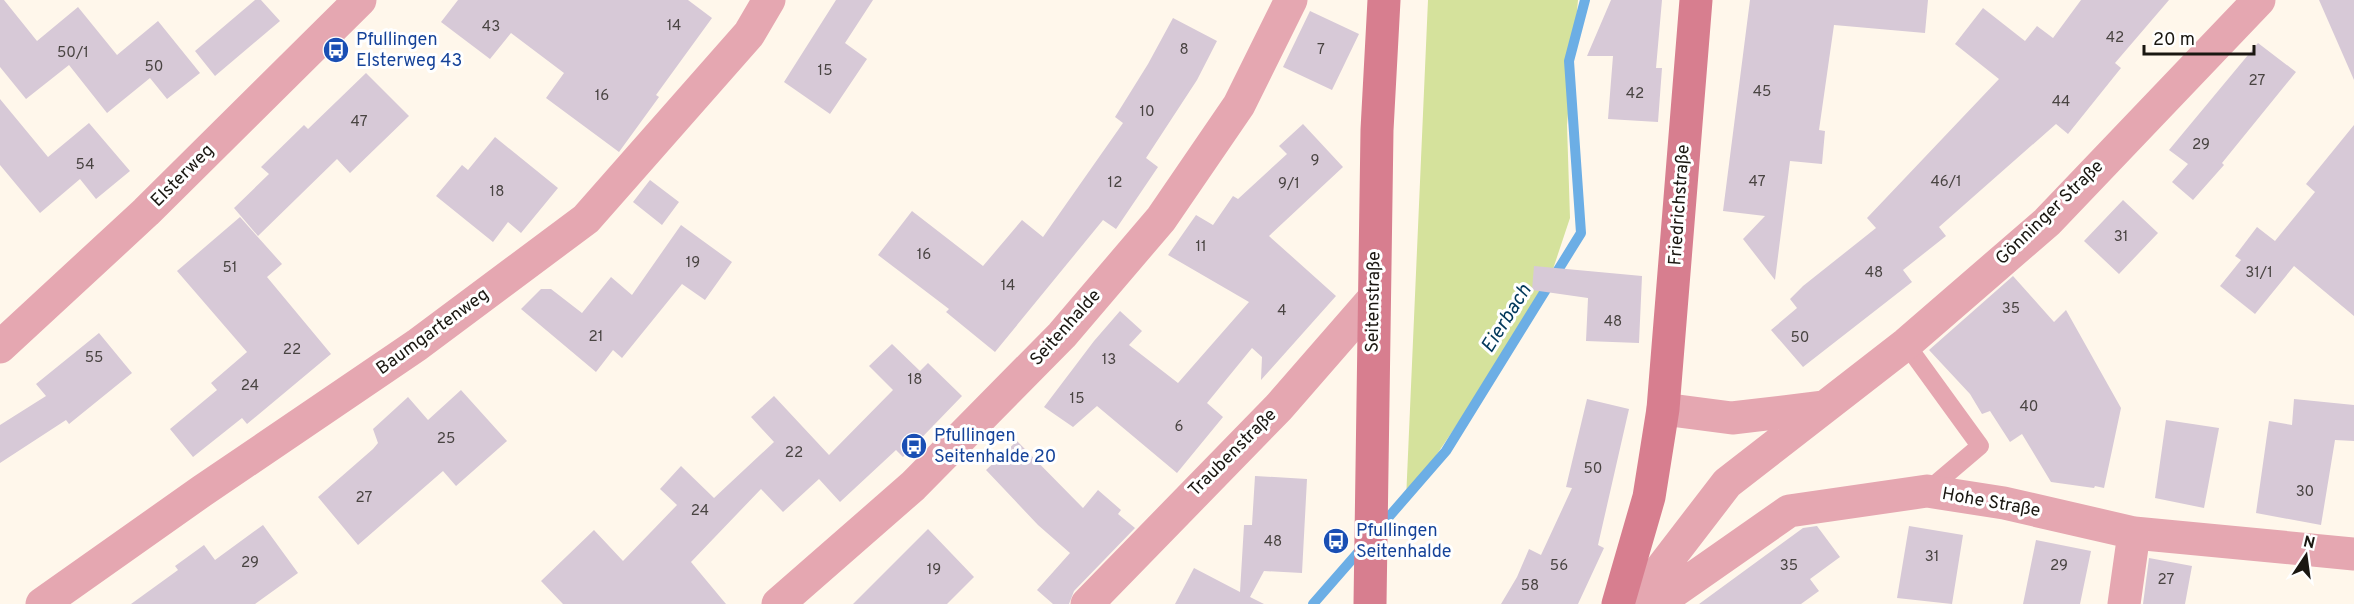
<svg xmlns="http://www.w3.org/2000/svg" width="2354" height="604" viewBox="0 0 2354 604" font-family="Overpass,sans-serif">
<rect width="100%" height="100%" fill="#fff7eb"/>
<path fill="#d5e29c" d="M1428 0H1578L1567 125 1570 218 1544 296 1406 500Z"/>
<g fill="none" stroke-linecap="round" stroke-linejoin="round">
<path stroke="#6caee5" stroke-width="10" d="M1380 527 1446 451 1581 233 1569 61 1585 0
M1313 604 1362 548"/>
</g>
<path fill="#d7c9d7" d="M0 0H4L37 41 78 7 117 55 158 21 200 73 167 99 150 78 107 113 69 65 26 99 0 67Z
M255 0H261L280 21 215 76 195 51Z
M458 0H688L712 18 656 95 659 97 619 152 546 98 564 73 511 33 490 59 441 22Z
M836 0H873L845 43 867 59 830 114 784 82Z
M1611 0H1662L1656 68H1662L1658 122 1608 119 1613 56H1587Z
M1750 0H1928L1925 33 1834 25 1819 130 1825 131 1822 164 1790 161 1775 280 1743 239 1765 216 1723 211Z
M2081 0H2169L2115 63 2121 68 2068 134 2056 124 1939 227 1946 236 1903 270 1912 282 1803 367 1771 330 1797 308 1790 299 1803 286 1876 228 1867 218 1999 79 1955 44 1983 8 2025 41 2037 26 2053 38Z
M2319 0H2354V80Z
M1310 11 1359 34 1332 90 1283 67Z
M1173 18 1217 41 1197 80 1146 158 1158 167 1116 229 1103 220 995 352 946 312 949 309 878 255 912 211 983 266 1022 220 1043 237 1123 123 1115 117 1148 64Z
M2258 43 2296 72 2222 163 2224 165 2193 200 2172 182 2188 164 2169 150Z
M366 73 409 116 350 173 337 159 258 236 234 208 269 174 261 167 304 125 308 129Z
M0 99 48 157 89 123 130 171 96 199 80 179 40 213 0 165Z
M1303 124 1343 167 1269 236 1336 296 1261 380 1262 357 1252 348 1207 403 1223 417 1177 473 1097 406 1073 427 1044 407 1094 341 1120 311 1142 331 1129 345 1178 383 1249 302 1168 255 1196 215 1213 225 1233 196 1238 199 1287 154 1279 146Z
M2354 125V316L2294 266 2255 314 2220 286 2241 260 2235 256 2257 227 2275 241 2315 192 2306 184Z
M495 137 558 188 521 233 508 222 493 242 436 196 462 165 468 170Z
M650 180 679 202 662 225 633 202Z
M2123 200 2158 233 2119 274 2084 241Z
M240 217 282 264 267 277 331 354 247 424 242 418 193 457 170 429 217 390 211 383 247 352 177 271Z
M681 225 732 262 705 300 682 284 622 358 613 350 596 372 521 309 541 289H551L582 313 611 277 632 295Z
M1534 266 1642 276 1639 343 1586 341 1588 298 1532 290Z
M2013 276 2054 322 2066 310 2121 408 2104 488 2095 486 2094 488 2051 482 2022 434 2010 442 1990 411 1982 414 1970 394 1929 350Z
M99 333 132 373 69 424 66 420 0 463V425L46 396 36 384Z
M892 344 920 371 928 363 962 396 903 457 896 450 840 502 819 479 783 512 761 489 691 562 726 604H563L541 581 594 530 623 561 677 505 660 489 681 466 714 498 774 442 751 417 774 396 829 455 893 390 869 366Z
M461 390 507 441 456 486 443 471 358 545 318 497 373 449 378 443 373 429 408 397 428 420Z
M1587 399 1629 409 1598 545 1604 548 1578 604H1501L1517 577 1529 549 1541 555 1572 488 1566 487Z
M2294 399 2354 405V441L2335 440 2321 525 2256 513 2269 421 2292 425Z
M2166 420 2219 428 2204 508 2155 498Z
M1017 441 1083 508 1098 490 1121 510 1118 514 1135 528 1074 591 1069 604H1053L1037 590 1070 553 1038 525 986 470Z
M1255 476 1307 479 1302 573 1264 571 1250 597 1264 604H1175L1194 568 1240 592 1244 525H1252Z
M263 525 298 573 255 604H131L178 570 175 566 204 545 215 560Z
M1817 526 1840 557 1810 579 1819 591 1801 604H1699L1803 528Z
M1909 526 1963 535 1952 604 1897 598Z
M928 529 974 577 947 604H853Z
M2036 540 2091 551 2080 604H2023Z
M2149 558 2192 566 2185 604H2143Z"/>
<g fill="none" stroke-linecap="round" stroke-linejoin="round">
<path stroke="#e5a7b1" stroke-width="18" d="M1906 344 1980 446 1927 491"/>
<path stroke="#e5a7b1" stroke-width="33" d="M0 347 146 212 360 0
M1663 409 1732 418 1824 407
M42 604 202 491 417 345 586 219 749 34 769 0
M778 604 913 486 1062 335 1161 219 1239 105 1291 0
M1087 604 1279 407 1374 298
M1634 604 1727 483 1906 344 2047 222 2259 0
M1656 604 1789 511 1927 491 2004 503 2134 533 2354 554
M2124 604 2134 533"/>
<path stroke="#d77e8f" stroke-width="33" d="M1370 604 1377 130 1384 0
M1618 604 1649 497 1663 409 1696 0"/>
</g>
<defs>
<g id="bus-disc" transform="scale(1.35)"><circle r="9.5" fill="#1a4fb4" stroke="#fff"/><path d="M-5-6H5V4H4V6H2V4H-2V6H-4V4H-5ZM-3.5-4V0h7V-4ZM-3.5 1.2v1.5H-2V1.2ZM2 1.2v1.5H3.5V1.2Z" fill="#fff"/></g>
</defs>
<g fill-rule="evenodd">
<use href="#bus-disc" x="336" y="50"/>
<use href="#bus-disc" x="914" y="446"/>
<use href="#bus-disc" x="1336" y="541"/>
</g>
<g text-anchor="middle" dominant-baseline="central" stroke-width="6" stroke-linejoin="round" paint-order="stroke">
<g font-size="15" fill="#494442">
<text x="674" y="26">14</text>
<text x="491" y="27">43</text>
<text x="2115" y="38">42</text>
<text x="1184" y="50">8</text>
<text x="1321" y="50">7</text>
<text x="73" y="53">50/1</text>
<text x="154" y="67">50</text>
<text x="825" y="71">15</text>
<text x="2257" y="81">27</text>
<text x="1762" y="92">45</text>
<text x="1635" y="94">42</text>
<text x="602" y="96">16</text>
<text x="2061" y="102">44</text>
<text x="1147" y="112">10</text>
<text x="359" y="122">47</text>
<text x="2201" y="145">29</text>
<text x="1315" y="161">9</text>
<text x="85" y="165">54</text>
<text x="1757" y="182">47</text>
<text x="1946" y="182">46/1</text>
<text x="1115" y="183">12</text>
<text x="1289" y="184">9/1</text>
<text x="497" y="192">18</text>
<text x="2121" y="237">31</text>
<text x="1201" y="247">11</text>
<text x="924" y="255">16</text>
<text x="693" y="263">19</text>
<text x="230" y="268">51</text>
<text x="1874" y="273">48</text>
<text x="2259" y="273">31/1</text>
<text x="1008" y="286">14</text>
<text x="2011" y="309">35</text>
<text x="1282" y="311">4</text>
<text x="1613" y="322">48</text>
<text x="596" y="337">21</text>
<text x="1800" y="338">50</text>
<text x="292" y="350">22</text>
<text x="94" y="358">55</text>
<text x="1109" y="360">13</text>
<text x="915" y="380">18</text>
<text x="250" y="386">24</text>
<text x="1077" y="399">15</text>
<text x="2029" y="407">40</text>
<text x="1179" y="427">6</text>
<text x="446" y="439">25</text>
<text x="794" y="453">22</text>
<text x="1593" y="469">50</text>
<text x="2305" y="492">30</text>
<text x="364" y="498">27</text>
<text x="700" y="511">24</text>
<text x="1273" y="542">48</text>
<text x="1932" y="557">31</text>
<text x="250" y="563">29</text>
<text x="1559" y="566">56</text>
<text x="1789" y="566">35</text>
<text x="2059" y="566">29</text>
<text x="934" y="570">19</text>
<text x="2166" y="580">27</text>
<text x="1530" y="586">58</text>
</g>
<g font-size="18" fill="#164399" stroke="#fff" text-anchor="start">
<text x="356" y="40">Pfullingen<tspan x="356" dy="21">Elsterweg 43</tspan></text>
<text x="934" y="436">Pfullingen<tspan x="934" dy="21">Seitenhalde 20</tspan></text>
<text x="1356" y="531">Pfullingen<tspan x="1356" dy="21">Seitenhalde</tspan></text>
</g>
<g font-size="18" fill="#1a1711" stroke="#fff">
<text transform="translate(183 176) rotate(-45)">Elsterweg</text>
<text transform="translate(1680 205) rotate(-86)">Friedrichstraße</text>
<text transform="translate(2050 213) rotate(-44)">Gönninger Straße</text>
<text transform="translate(1374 302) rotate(-89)">Seitenstraße</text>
<text transform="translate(1066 328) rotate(-48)">Seitenhalde</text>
<text transform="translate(433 332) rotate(-36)">Baumgartenweg</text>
<text transform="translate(1233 453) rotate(-45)">Traubenstraße</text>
<text transform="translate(1991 503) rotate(10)">Hohe Straße</text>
</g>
<g font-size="20" font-style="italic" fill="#02385b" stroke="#fff">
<text transform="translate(1507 319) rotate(-58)">Eierbach</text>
</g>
</g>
<g transform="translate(2306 556) rotate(13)" stroke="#ffffff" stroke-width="4.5" paint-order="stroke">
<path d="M0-4.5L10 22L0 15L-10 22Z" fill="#1a1711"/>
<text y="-9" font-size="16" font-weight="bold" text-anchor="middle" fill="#1a1711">N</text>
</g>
<path d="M2144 45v9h110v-9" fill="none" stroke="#1a1711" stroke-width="3"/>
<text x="2153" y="45" font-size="18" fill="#1a1711" stroke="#ffffff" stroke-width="4.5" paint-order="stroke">20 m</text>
</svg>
